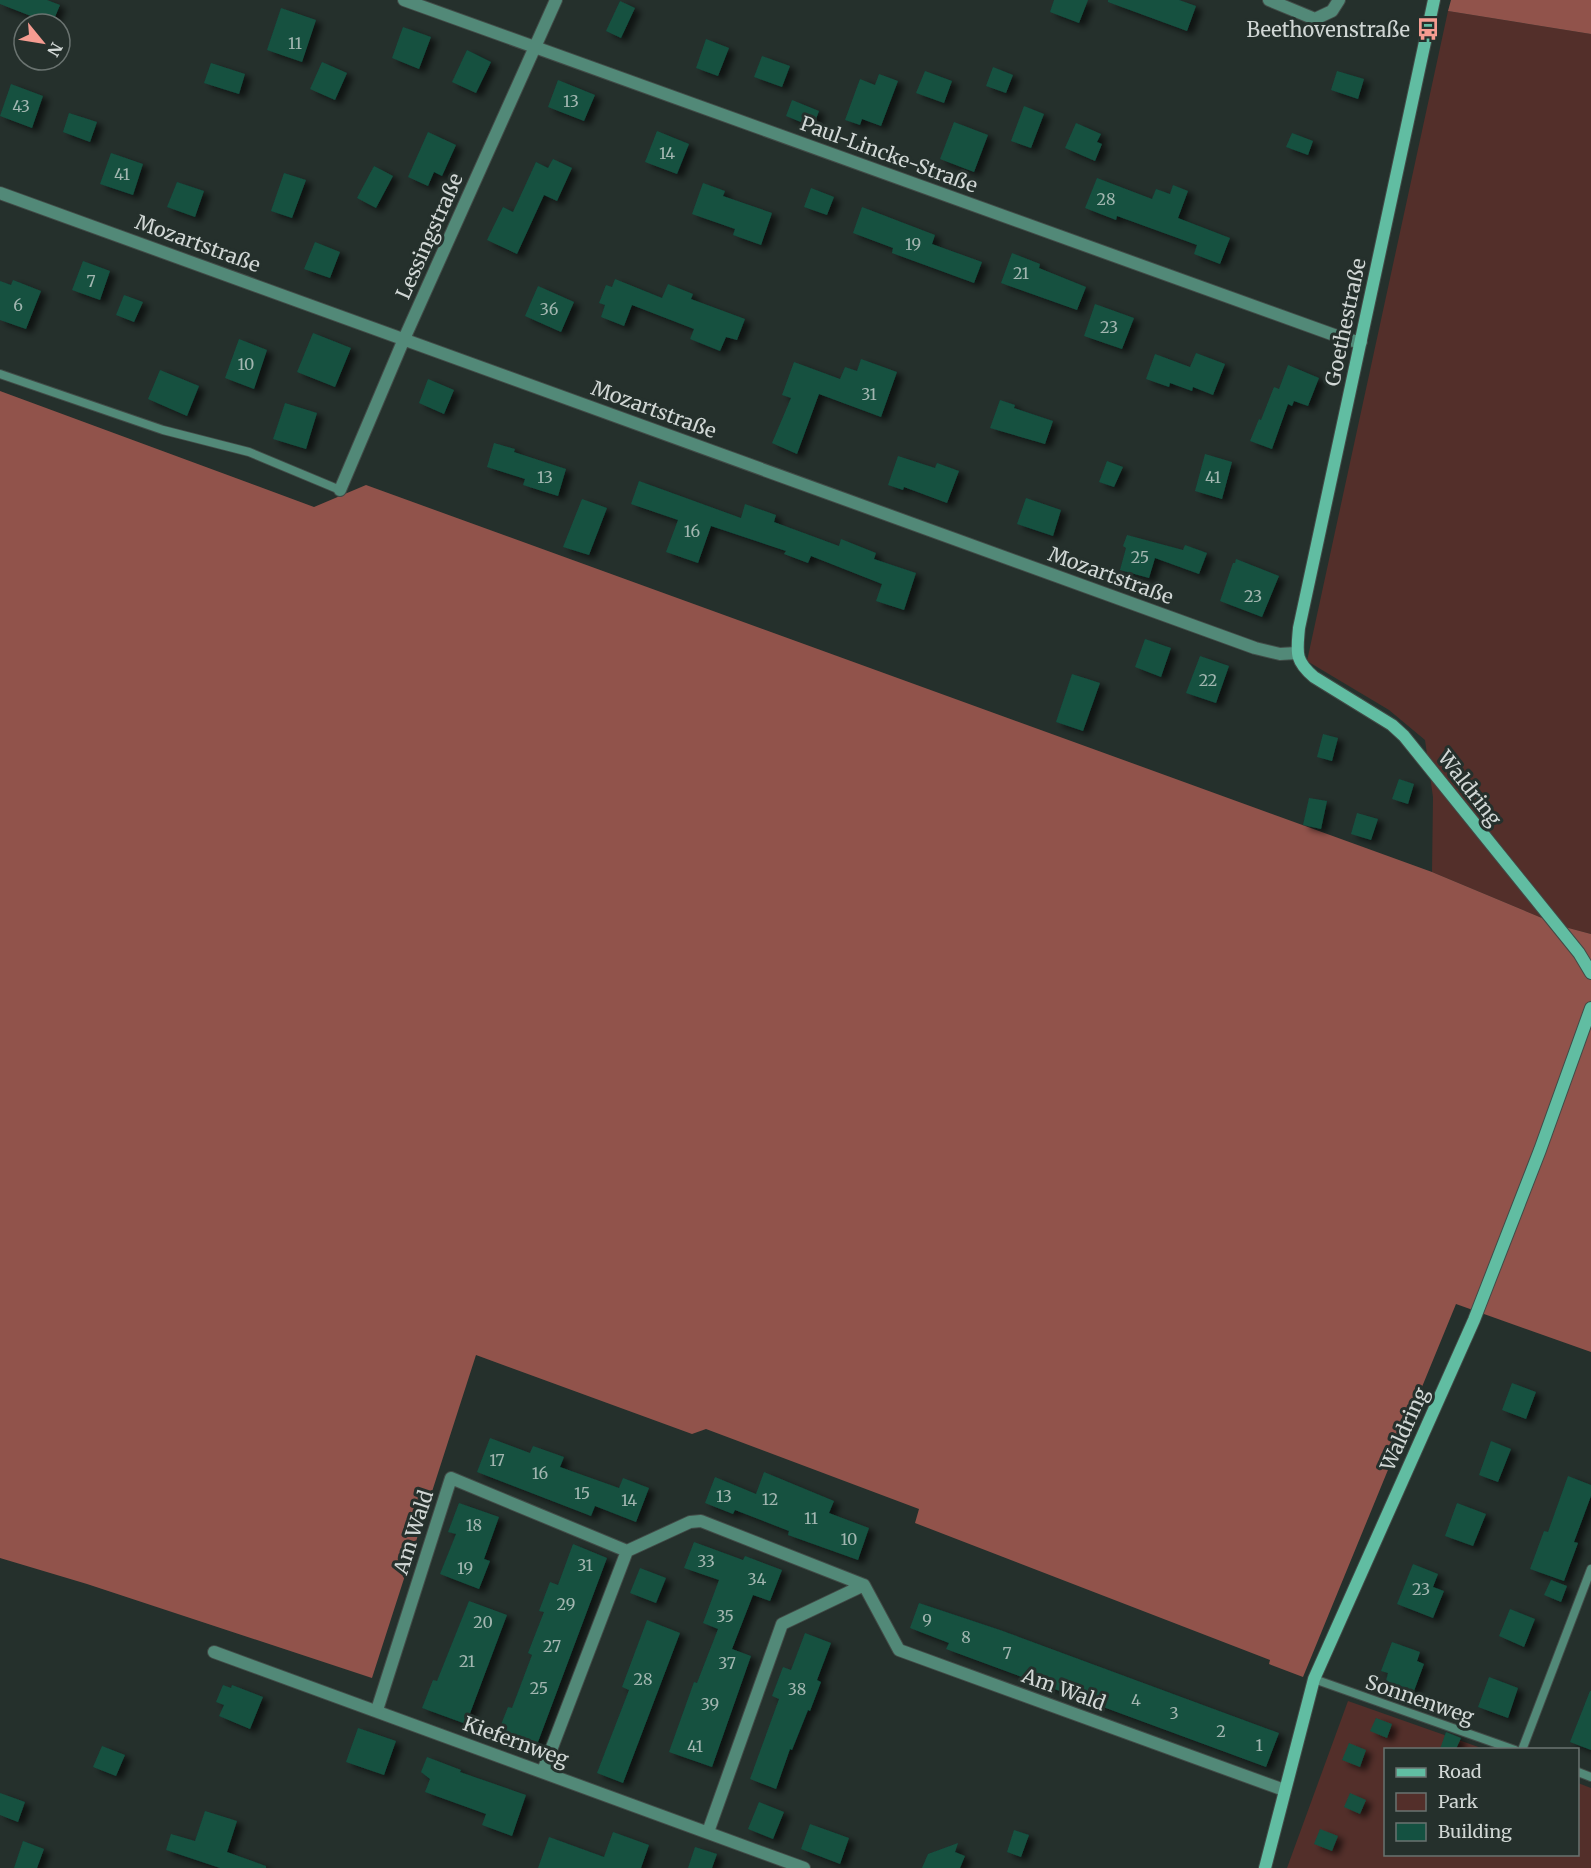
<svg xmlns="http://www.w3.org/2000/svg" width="1591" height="1868" viewBox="0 0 1591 1868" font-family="Merriweather,serif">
<defs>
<filter id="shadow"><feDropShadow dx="6" dy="4" stdDeviation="3" flood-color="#0009"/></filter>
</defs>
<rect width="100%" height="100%" fill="#25302c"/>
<path fill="#532f2a" d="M1448 11 1591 34V934L1561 926 1432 872 1433 797 1425 740 1389 710 1307 661Z
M1348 1701 1484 1749 1386 1750V1854H1578V1783L1591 1788V1868H1287Z"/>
<path fill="#91534b" d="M1451 0H1591V34L1448 11Z
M0 391 314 507 366 485 1432 872 1561 926 1591 934V1352L1456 1304 1303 1677 1269 1664 1270 1660 915 1523 919 1509 706 1429 692 1434 476 1355 372 1678 87 1584 0 1558Z"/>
<path fill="#145141" filter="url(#shadow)" d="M0 0H47L60 5 52 24H33L36 18 0 4Z
M1054 0H1088L1079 23 1050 12Z
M1108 0H1179L1196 6 1187 31 1108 2Z
M620 1 635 8 621 38 606 31Z
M281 8 316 20 302 62 267 50Z
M403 27 431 37 419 69 392 58Z
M706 39 729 48 718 76 696 68Z
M467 50 491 62 476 93 452 82Z
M762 56 790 66 782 87 754 77Z
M322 62 347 73 335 100 310 89Z
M211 63 245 74 239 94 204 83Z
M993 67 1013 75 1006 93 986 86Z
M925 71 952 81 944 103 916 93Z
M1337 71 1364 79 1358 99 1331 90Z
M879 74 898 81 881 126 862 119 860 125 845 120 860 79 875 85Z
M558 80 595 95 584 121 548 107Z
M11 84 43 96 32 128 0 116Z
M792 100 819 111 813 127 786 116Z
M1024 106 1044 114 1031 148 1011 141Z
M69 113 97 122 90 142 63 132Z
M954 122 988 135 974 172 940 159Z
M1076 123 1101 134 1097 142 1102 144 1095 161 1065 148Z
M657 131 689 144 677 174 645 162Z
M428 132 456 145 442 176 434 172 428 186 408 177Z
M1292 133 1313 141 1308 155 1286 147Z
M111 153 143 164 133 195 100 184Z
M553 159 572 168 557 201 544 195 517 254 487 240 503 207 513 212 536 162 548 168Z
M374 166 393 176 376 208 357 198Z
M284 173 306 180 292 218 271 211Z
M1097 178 1152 199 1156 189 1170 194 1173 185 1188 191 1178 218 1230 238 1220 264 1194 254 1197 245 1117 216 1116 220 1085 208Z
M177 182 204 191 195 217 167 207Z
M703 183 725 191 723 196 772 213 761 245 733 235 735 229 692 214Z
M811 188 834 197 827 215 804 207Z
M862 207 935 235 932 244 982 262 974 283 892 253 893 248 853 233Z
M315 242 340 252 330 278 304 269Z
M1012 253 1040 264 1039 268 1086 287 1077 310 1001 283Z
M83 261 110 271 100 300 72 290Z
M615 279 662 298 668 284 693 294 691 299 745 319 737 340 726 337 720 351 690 339 694 329 632 305 624 326 601 317 605 305 599 303 606 285 612 287Z
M13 280 41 291 26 329 0 320V281L11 285Z
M538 286 574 302 561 332 525 316Z
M124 295 143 302 134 322 116 315Z
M1095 304 1134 318 1122 349 1084 336Z
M313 333 351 348 335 387 297 372Z
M239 339 267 350 254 389 225 378Z
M1196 353 1225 364 1213 395 1193 387 1192 391 1170 383 1169 387 1146 379 1155 354 1190 367Z
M861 359 897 372 881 417 819 394 797 454 772 443 791 398 782 395 794 362 840 379 845 367 857 371Z
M1288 365 1319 378 1308 406 1294 401 1292 406 1288 404 1272 449 1250 441 1259 419 1261 420 1274 387 1279 389Z
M160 370 199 386 187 416 148 399Z
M428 379 454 390 444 414 419 403Z
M1000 400 1015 405 1014 408 1053 421 1045 444 990 428Z
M285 403 317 413 306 449 273 439Z
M494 443 515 449 514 452 566 469 558 496 523 485 525 479 487 467Z
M1205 454 1232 462 1222 499 1195 491Z
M898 456 935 468 937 463 959 471 947 503 904 487 903 490 888 485Z
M1107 461 1123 467 1114 487 1099 482Z
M639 481 741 518 745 504 776 515 774 522 839 546 841 539 876 553 874 559 916 573 904 610 876 601 882 584 811 556 808 563 784 554 786 551 711 526 698 563 666 552 678 520 631 504Z
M1026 498 1061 510 1053 536 1017 524Z
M582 499 607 508 589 555 563 547Z
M1127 535 1183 550 1185 545 1207 553 1199 574 1155 558 1149 578 1120 570 1126 548 1123 546Z
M1236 559 1279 576 1262 617 1220 601 1233 563H1235Z
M1145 639 1171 648 1161 677 1135 667Z
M1200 656 1229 666 1216 703 1186 693Z
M1072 674 1100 683 1083 731 1056 722Z
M1323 734 1338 738 1332 761 1317 757Z
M1399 779 1414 784 1408 804 1392 799Z
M1309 798 1327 801 1321 829 1303 825Z
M1357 813 1378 819 1371 840 1351 834Z
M1512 1383 1536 1392 1526 1419 1502 1410Z
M490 1438 530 1453 533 1446 564 1457 560 1467 619 1488 623 1478 649 1488 636 1522 595 1506 591 1516 477 1472Z
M1491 1441 1511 1449 1498 1482 1479 1475Z
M764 1472 834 1501 829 1513 869 1528 858 1560 788 1535 789 1531 735 1510 733 1514 705 1503 715 1477 756 1494Z
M1568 1476 1591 1485V1496L1574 1542 1578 1543 1564 1581 1530 1569 1544 1531 1548 1532Z
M459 1503 499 1517 484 1559 490 1561 479 1589 440 1574 456 1534 448 1532Z
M1457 1503 1486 1514 1473 1546 1445 1536Z
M694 1542 743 1560 745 1556 782 1570 770 1601 753 1595 732 1649 751 1656 712 1767 669 1752 694 1682 697 1683 718 1629 703 1623 719 1580 684 1568Z
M573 1544 607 1558 535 1750 497 1735 508 1707 512 1708 532 1655 528 1653 544 1612 539 1611 550 1582 558 1585Z
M1413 1564 1438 1574 1433 1587 1444 1591 1433 1618 1397 1604Z
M640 1568 666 1578 656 1603 630 1593Z
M1551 1580 1567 1586 1561 1602 1544 1595Z
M469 1601 507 1615 466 1724 422 1708 433 1680 437 1681Z
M919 1603 1000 1630 1279 1733 1266 1767 946 1649 949 1643 910 1628Z
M1510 1609 1535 1619 1524 1647 1499 1636Z
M647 1620 680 1633 623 1783 597 1773 629 1690 622 1687Z
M805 1633 831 1643 817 1680 821 1682 810 1711 808 1710 792 1750 790 1749 776 1789 750 1779 779 1699 772 1696 783 1667 791 1670Z
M1392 1642 1420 1652 1417 1661 1424 1664 1414 1691 1386 1681 1388 1673 1381 1671Z
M1489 1677 1518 1688 1508 1718 1478 1707Z
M223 1685 231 1688 232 1685 263 1697 250 1729 219 1716 224 1705 216 1702Z
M1590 1691H1591V1750L1570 1742Z
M1376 1718 1392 1724 1387 1738 1370 1731Z
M358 1728 396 1741 384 1775 346 1762Z
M1446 1732 1461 1738 1456 1749H1440Z
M1349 1743 1366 1750 1360 1767 1342 1760Z
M102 1746 125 1755 116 1776 93 1767Z
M427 1757 461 1770 460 1772 526 1795 512 1836 482 1825 486 1814 425 1792 430 1779 421 1772Z
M0 1793 25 1802 18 1822 0 1815Z
M1350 1793 1366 1800 1360 1814 1344 1807Z
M759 1802 784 1812 773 1839 748 1829Z
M205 1811 237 1821 227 1852 266 1866V1868H220L166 1850 171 1834 195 1841Z
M810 1824 849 1838 840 1864 801 1849Z
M1320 1829 1338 1836 1332 1851 1314 1844Z
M1014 1830 1029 1835 1021 1857 1007 1852Z
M613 1832 649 1845 641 1868H538L549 1837 604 1857Z
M23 1841 44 1849 37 1868H14Z
M958 1843 955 1852 965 1856 960 1868H922L928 1854Z
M695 1847 717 1854 712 1868H688Z"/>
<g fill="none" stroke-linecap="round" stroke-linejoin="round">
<g stroke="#414b47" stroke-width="10">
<path id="lane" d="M0 374 163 430 249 452 340 490
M1314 1679 1515 1750
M1522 1750 1591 1569
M1578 1772 1591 1777"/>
</g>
<g stroke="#414b47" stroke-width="14">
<path id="street" d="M404 0 1348 340 1361 342
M1269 0 1315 19 1332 11 1339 0
M0 193 1255 648 1280 654 1297 653
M340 490 404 339 556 0
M214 1652 804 1868
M377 1710 451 1478 627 1551 690 1522 701 1521 864 1585 899 1650 1284 1790
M543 1771 627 1551
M708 1832 782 1624 864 1585"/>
</g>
<g stroke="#414b47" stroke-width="14">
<path id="secondary" d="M1434 0 1299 628C1297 652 1294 660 1314 677L1392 725 1404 736 1579 953 1591 973
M1265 1868 1314 1679 1474 1320 1540 1150 1591 1008"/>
</g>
<use href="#lane" stroke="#528978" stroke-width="8"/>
<use href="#street" stroke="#528978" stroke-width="12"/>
<use href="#secondary" stroke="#61bda2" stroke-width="12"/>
</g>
<defs>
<g id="bus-bare" transform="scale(1.8)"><path d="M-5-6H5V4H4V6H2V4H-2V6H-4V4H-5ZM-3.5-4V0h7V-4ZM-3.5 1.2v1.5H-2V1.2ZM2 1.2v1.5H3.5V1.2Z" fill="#f59c91" stroke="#25302c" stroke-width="2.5" paint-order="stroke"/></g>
</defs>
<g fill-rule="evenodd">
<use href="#bus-bare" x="1428" y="29"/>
</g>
<g text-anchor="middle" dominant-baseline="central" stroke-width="6" stroke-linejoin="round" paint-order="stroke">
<g font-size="16" fill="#a2b6b0">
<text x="295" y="43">11</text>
<text x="571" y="101">13</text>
<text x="21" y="106">43</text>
<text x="667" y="153">14</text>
<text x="122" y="174">41</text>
<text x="1106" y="199">28</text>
<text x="913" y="244">19</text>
<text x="1021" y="273">21</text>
<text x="91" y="281">7</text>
<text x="18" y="305">6</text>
<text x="549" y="309">36</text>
<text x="1109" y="327">23</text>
<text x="246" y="364">10</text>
<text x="869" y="394">31</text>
<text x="545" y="477">13</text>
<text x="1213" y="477">41</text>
<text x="692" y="531">16</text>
<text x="1140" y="557">25</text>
<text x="1253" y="596">23</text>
<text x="1208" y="680">22</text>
<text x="497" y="1460">17</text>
<text x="540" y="1473">16</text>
<text x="582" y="1493">15</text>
<text x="724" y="1496">13</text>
<text x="770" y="1499">12</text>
<text x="629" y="1500">14</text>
<text x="811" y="1518">11</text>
<text x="474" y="1525">18</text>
<text x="849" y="1539">10</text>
<text x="706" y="1561">33</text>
<text x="585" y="1565">31</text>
<text x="465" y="1568">19</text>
<text x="757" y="1579">34</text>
<text x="1421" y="1589">23</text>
<text x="566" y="1604">29</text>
<text x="725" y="1616">35</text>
<text x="927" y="1620">9</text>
<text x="483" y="1622">20</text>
<text x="966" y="1637">8</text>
<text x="552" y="1646">27</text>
<text x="1007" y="1653">7</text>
<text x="467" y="1661">21</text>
<text x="727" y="1663">37</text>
<text x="643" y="1679">28</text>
<text x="539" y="1688">25</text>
<text x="797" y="1689">38</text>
<text x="1136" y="1700">4</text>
<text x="710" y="1704">39</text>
<text x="1174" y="1713">3</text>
<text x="1221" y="1731">2</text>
<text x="1259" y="1745">1</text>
<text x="695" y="1746">41</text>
</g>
<g font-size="20" fill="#d1d7d5" stroke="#25302c" text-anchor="end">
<text x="1410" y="29">Beethovenstraße</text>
</g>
<g font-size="20" fill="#d1d7d5" stroke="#25302c">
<text transform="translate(889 154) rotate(20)">Paul-Lincke-Straße</text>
<text transform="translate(429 236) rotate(-66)">Lessingstraße</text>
<text transform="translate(198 243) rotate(20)">Mozartstraße</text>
<text transform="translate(1345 322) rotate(-78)">Goethestraße</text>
<text transform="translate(654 409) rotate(20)">Mozartstraße</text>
<text transform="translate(1111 575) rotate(20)">Mozartstraße</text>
<text transform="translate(1470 788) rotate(52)">Waldring</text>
<text transform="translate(1404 1429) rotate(-66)">Waldring</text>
<text transform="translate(413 1532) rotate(-72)">Am Wald</text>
<text transform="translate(1064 1689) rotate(20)">Am Wald</text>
<text transform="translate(1420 1699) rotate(19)">Sonnenweg</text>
<text transform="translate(516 1741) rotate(20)">Kiefernweg</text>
</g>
</g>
<rect x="1384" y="1748" width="195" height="108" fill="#25302c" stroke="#6a7370" stroke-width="1.5"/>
<rect x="1396" y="1768" width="30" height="9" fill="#61bda2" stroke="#6a7370" stroke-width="1.5"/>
<text x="1438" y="1778" font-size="18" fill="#d1d7d5">Road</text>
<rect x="1396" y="1793" width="30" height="18" fill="#532f2a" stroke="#6a7370" stroke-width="1.5"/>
<text x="1438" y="1808" font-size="18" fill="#d1d7d5">Park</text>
<rect x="1396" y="1823" width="30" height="18" fill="#145141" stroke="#6a7370" stroke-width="1.5"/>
<text x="1438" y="1838" font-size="18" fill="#d1d7d5">Building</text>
<g transform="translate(42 42) rotate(120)"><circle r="28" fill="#25302c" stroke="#6a7370" stroke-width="1.5"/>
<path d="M0-4.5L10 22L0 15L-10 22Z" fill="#f59c91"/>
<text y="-9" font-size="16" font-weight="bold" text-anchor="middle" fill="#d1d7d5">N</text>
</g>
</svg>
